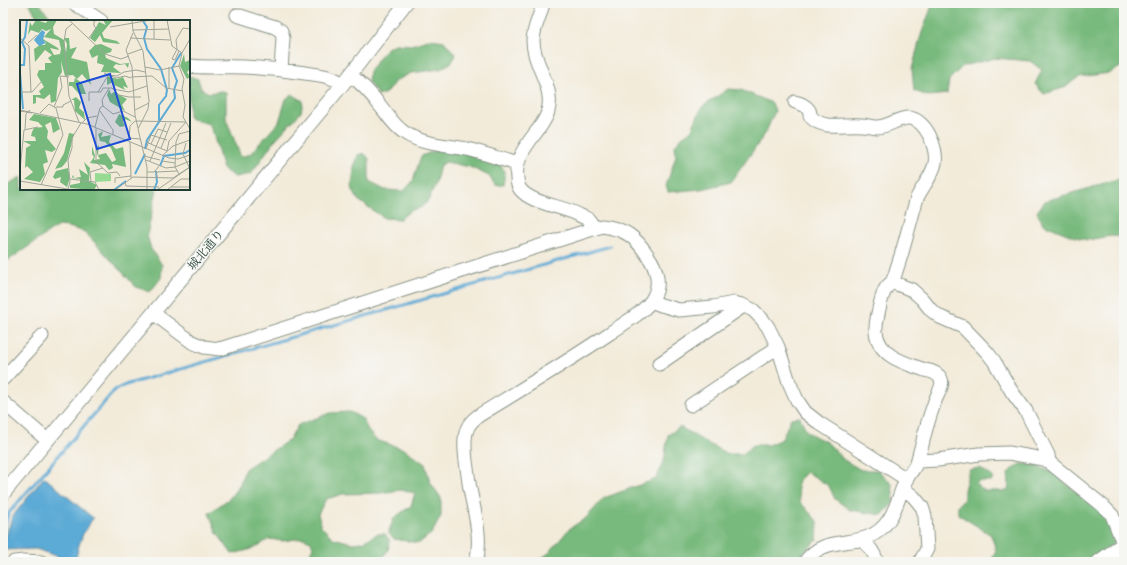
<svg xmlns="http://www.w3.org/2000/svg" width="1127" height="565" viewBox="0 0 1127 565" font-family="'IM FELL DW Pica','Noto Serif JP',serif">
<rect width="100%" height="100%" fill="#f6f6f2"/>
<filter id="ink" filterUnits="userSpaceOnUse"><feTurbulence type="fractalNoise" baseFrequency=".025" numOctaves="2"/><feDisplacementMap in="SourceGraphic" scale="8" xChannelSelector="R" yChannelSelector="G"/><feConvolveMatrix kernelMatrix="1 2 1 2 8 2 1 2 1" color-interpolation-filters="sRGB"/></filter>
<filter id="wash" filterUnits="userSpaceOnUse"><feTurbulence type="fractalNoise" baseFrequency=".012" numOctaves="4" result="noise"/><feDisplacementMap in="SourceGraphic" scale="16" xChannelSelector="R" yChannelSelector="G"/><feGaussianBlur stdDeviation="0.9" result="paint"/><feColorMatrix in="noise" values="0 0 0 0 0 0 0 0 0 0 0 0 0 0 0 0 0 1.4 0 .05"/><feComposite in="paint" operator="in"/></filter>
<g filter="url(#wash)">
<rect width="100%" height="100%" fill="#f3ebda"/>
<path fill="#78ba7d" stroke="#4c7c58" d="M27 3H39L53 21H39L30 4Z
M933 3H1124V65L1110 73 1079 77 1063 88 1044 94 1035 84 1042 70 1030 61 995 58 963 66 949 80 947 94 928 96 914 91 912 69 921 35Z
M431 39 444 41 456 55 452 62 440 69 411 73 395 81 387 92 379 96 368 82 369 71 386 49 395 44 411 45Z
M189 76 198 79 201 89 209 93 221 91 226 92V119L241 157 250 154 279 122 286 99 292 94 303 101 301 112 274 141 251 174 235 177 223 169 213 133 209 124 189 118Z
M728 89 741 90 772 103 775 111 765 134 731 182 701 189 668 192 666 186 676 156 675 145 682 137 691 131 702 107Z
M438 150 464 153 499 164 505 171 503 185H495L489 176 470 167 446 162 440 165 436 182 428 201 420 208 411 210 400 219 384 218 358 200 352 188 354 167 358 155 364 153 369 159V182L385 190 404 191 413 181 421 156Z
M21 177V189H157L147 235 151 249 162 265 161 278 150 292 136 287 85 232 69 227 58 226 3 264V187Z
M1124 178V237L1111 236 1087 240 1072 236 1043 224 1037 212 1045 201Z
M350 412 363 419 368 431 376 440 404 449 425 464 430 482 441 498V516L432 533 419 543 394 539 388 533 394 518 411 506 415 493 401 490 380 493 343 494 326 499 318 514 321 526 333 538 352 543 363 542 377 534H385L390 541 388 550 380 562H306L313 547 311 541 303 538 282 541 270 539 252 549 232 554 217 533 209 513 230 498 240 484 245 469 289 440 298 425 330 413Z
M800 417 807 432 828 443 844 460 861 470H878L892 484 894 502 882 515 850 510 835 499 829 486 807 472 797 482 800 502 818 522 817 540 803 553 797 562H536L549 553 569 529 586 518 604 498 656 479 664 461 668 435 680 427 705 442 728 454H743L753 445H768L782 439 791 418Z
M1020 464H1032L1051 472 1108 516 1115 534V543L1087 562H991L996 550 991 535 958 514V505L964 499V490L969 470 980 468 993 477 992 481H979L976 484 985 491H1008L1009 483 1008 473Z"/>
<path fill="#5caad6" stroke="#3e7485" d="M44 477 93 518 83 534 79 545 75 562H73L36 549 3 550V547L12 517Z"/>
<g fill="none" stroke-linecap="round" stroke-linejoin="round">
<path stroke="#5caad6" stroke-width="3" d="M3 533 8 514 115 390 125 385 610 246"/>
</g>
</g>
<g filter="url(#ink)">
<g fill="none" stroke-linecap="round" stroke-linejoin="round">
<g stroke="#899487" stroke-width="15">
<path id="minor" d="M74 3 101 21
M543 3C541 15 533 28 533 41 533 65 555 87 548 111 547 117 543 122 540 127 529 142 514 158 517 178 517 182 518 186 520 189 531 204 564 206 581 216 583 217 587 218 589 220 591 222 592 226 593 228
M237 15 275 27 281 31 283 38 281 70
M189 66C207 68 226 66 244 67 265 68 285 70 305 73 319 75 332 76 343 84
M350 75C363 84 373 96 382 108 389 117 395 127 405 133 423 145 446 145 467 149 484 153 500 159 517 164
M795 102C800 103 805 105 808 109 809 110 810 113 810 115 813 121 822 124 828 125 839 126 851 124 862 125 867 125 872 127 877 127 887 127 897 119 907 118 925 117 938 148 935 163 933 175 922 187 917 198 910 221 905 245 897 268 896 272 894 278 892 282 890 284 887 286 886 288 881 296 875 324 876 332 879 357 905 363 925 370 931 371 938 373 941 379 944 385 937 395 935 401 930 415 925 430 922 445 920 450 919 457 917 462 914 469 909 474 906 480 899 494 897 509 888 521 865 554 827 530 805 562
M892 282 912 290 922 299 931 310 940 317 963 327 987 352 994 361 1012 392 1026 411 1048 455 1049 462
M651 301 661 305 679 310 713 307 734 303 742 305 753 310 762 319 768 327 778 347 789 382 797 400 805 412 819 423 861 450 906 479
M153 313 192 342 204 347 220 349 602 226C625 229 635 236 648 256 656 267 661 283 654 296 648 310 623 324 610 333 567 362 522 389 478 416 474 419 470 423 468 427 463 437 465 451 466 461 467 468 468 475 469 483 473 509 483 536 476 562
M659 364 739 309 742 305
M3 379 42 336
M3 402 47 440
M691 405 778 347
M918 461 938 460 979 454 1009 453 1043 459 1049 462 1102 505 1112 515 1123 543
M903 488 914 497 922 507 925 516 927 549 920 562
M3 494 343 84 406 3
M861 540C870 546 874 552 877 562
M1115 549 1120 558V562
M14 562 24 561 41 562
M1098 562 1124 543"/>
</g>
<use href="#minor" stroke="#fff" stroke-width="13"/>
</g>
</g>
<g text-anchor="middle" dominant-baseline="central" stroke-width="3" stroke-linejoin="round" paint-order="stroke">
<g font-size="12" fill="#1f3d34" stroke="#f6f6f2">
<text transform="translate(206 250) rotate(-50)">城北通り</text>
</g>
</g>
<g transform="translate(20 20)">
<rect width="170" height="170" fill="#f3ebda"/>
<path d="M75 153 91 154V161L75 162Z" fill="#96da93"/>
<path d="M16 0 26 3 28 0H37L33 7 34 14 44 20 46 33 47 24 44 18H49L50 29 57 27 51 38 67 42 71 65 62 54 57 59 53 55 45 56 41 41 42 52 38 58 36 81 31 83 30 74 24 79 16 77V83L13 84V75H21L19 71 24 67 17 55 19 50H25V43H32L28 38 32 35 25 30 15 42 14 29 20 25H25L26 22 23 21V19L38 28 39 30 30 28 34 35 40 34 41 29 39 20 24 17 31 9 26 11 22 9 19 13 11 10 8 15 10 2 12 6ZM83 0H93L82 13 84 18 97 21 100 24 83 22 80 15 75 22 70 18 79 2 86 5ZM81 24 92 29 91 32 85 34 86 38 100 44 109 43 108 48 105 44 99 45 96 44 93 47 101 53 81 52 84 45 77 43 78 35 72 38 69 31 75 25ZM164 34 165 42 170 40V49L167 52 170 57 167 59 160 46ZM87 56 97 59 103 57 108 68 103 66 105 70 103 69 94 65 93 62 87 65ZM55 58 62 63 66 74H59L52 66H49V62H54ZM89 69 91 74 94 72 107 79 102 85 105 91 90 82 87 75ZM56 77 61 82 59 88 64 92 65 100 55 91 54 80H51ZM14 94 36 98 40 109 33 113 31 102 25 105 28 111 27 118 36 129 32 132 25 130 28 142 23 144 25 154 20 162 4 159 13 152 7 146 5 148 6 128 11 125 3 121H16L15 117 11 116 12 112 14 108 23 107 18 102 9 100ZM99 94 108 98 112 102 105 99 103 102 105 106 100 107 95 102ZM77 110 83 112 81 117 91 115 89 122 96 129 103 127 106 147 92 144 93 148 89 150 85 145 70 143 74 137 72 134V126L75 136 74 140 80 139 77 134 76 128 79 125 78 135 86 133 92 142 96 140 91 128 85 122 80 121 78 114 82 112ZM49 113 54 114 47 141 42 147 35 149 44 133ZM64 142 70 148 69 161 77 165 74 170 50 168V165L60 163V159L53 158 52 157 53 155 54 158 61 157 59 149 68 155ZM48 148 50 158 47 167 40 162 41 157 35 159 33 157 36 151Z" fill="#78ba7d"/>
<path d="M22 10 25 12 23 20 26 23 19 26 14 20Z" fill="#5caad6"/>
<path fill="none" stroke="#5caad6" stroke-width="2" d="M123 1 127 7 124 18 127 29 141 49 147 70 146 76 139 85V102M0 45H4L5 29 2 22 5 17 7 0M0 53 3 89M125 129 127 120 155 78 154 70 157 61 152 48 161 33M140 146 144 136 165 133 170 130M115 154 125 134M94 170 106 161M134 170 137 162 136 151"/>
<path fill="none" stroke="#9ea598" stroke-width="1" d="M49 0 85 34 101 39 109 36M112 0 113 11 123 31 129 81 128 89 118 109 127 147V170M134 0V19M147 0 152 26 162 33 159 46 164 59 162 69 165 85 163 97 170 109M52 4 46 9 44 22 49 76 59 102M90 7 131 0M113 10 149 9M113 13 106 30 112 47 115 95 118 108M0 18 9 26 11 72M69 18 76 8 74 6V1L79 0M110 18 150 20M8 23 17 15M159 31 155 40 152 39 157 29 156 20 163 8 170 9M162 33 170 19M108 34 122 29M125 47 140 50 159 46M149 47V69M84 53 96 58 105 56 111 58M89 55 97 56 104 52 116 50 125 52M111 57 132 56 146 68 163 71M89 68 82 80 83 86 93 94 103 91 115 97M93 69 109 72 127 66M0 72H12L21 62M78 72 89 54M69 81V72H81L83 68H92L99 75 109 77H121M34 87 42 67 40 56 49 57M36 87H43V85L51 81M0 90 67 104 149 138 158 139 170 135M115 90 129 83M0 91 12 93M80 91 93 110V115M20 93 29 84 36 88 43 115 21 165M62 103 67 98 77 96M75 107 80 88 83 86M76 108V142L88 153 97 152 100 156M5 109 6 94 10 90M120 119 109 118 110 106 115 101 165 102M110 122 111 158M126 122 147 131M166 123 163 134 170 149M131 124 138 109 147 112M141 128 151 103M126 129 131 115 147 120M147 131 149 121 166 102M124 136 140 140M142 136 153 126 170 120M126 140 146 148 155 147 170 141M130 141 146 103M142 141 155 143M0 150 4 110 18 107M127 152H134L140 145M159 154 155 147 156 122 159 114 170 111M137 157 136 152 157 151M50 159 75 162 79 170M0 161 53 170M71 162 70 152 83 148M105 162 106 166 139 167M95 163V158L111 156M151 167H170M48 169 50 162 48 140 52 128V118L61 103M95 170 113 157 153 158 170 147M137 170 170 147M147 170 161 159H170"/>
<path fill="#1d4ed8" fill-opacity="0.15" stroke="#1d4ed8" stroke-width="2" d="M90 54 110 119 77 129 57 64Z"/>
<rect width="170" height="170" fill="none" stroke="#1f3d34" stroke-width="2"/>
</g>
<rect width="1127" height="565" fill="none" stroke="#f6f6f2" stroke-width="16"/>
</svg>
